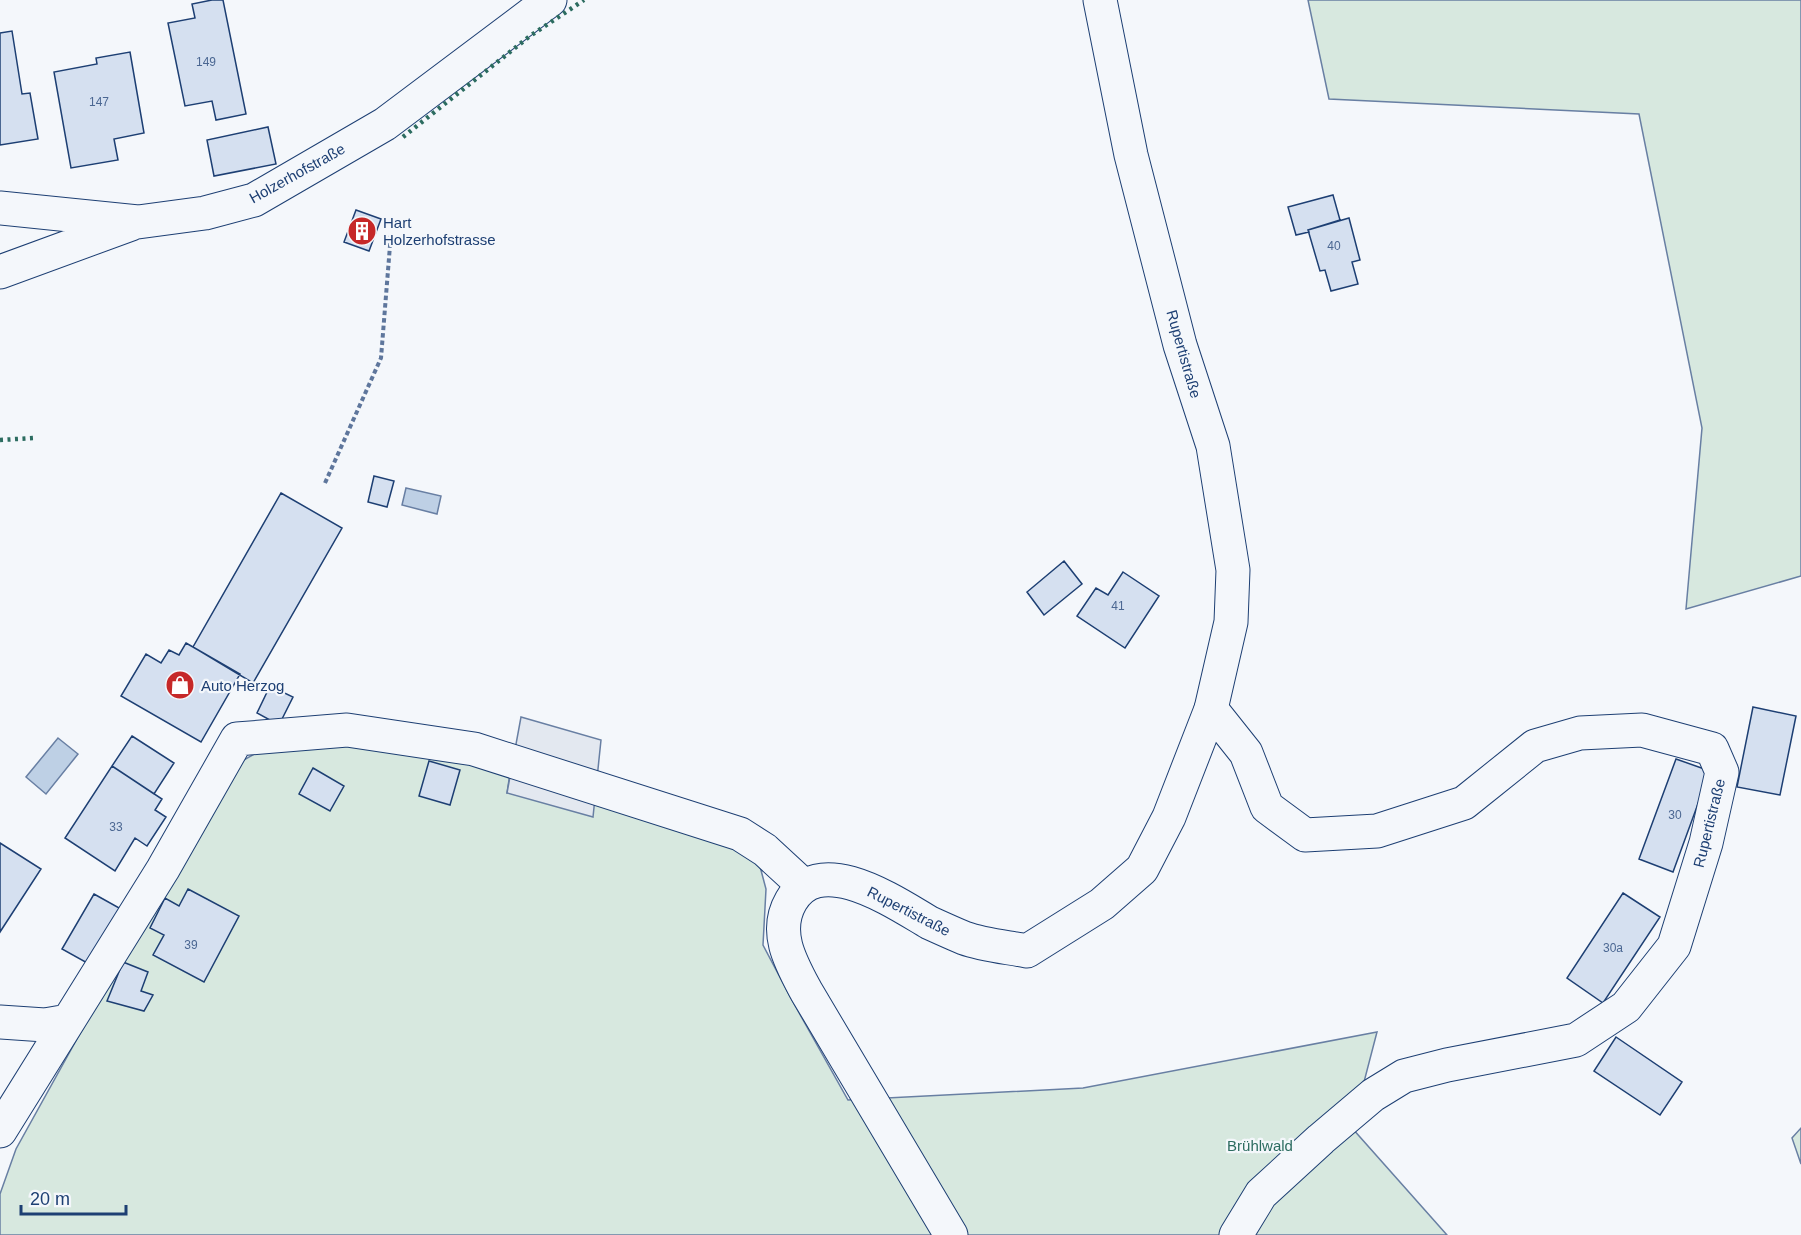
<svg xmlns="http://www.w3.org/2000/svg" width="1801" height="1235" viewBox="0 0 1801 1235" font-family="Helvetica,sans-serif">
<rect width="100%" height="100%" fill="#f4f7fb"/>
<path fill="#d7e8df" stroke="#687fa3" stroke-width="1.5" d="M1308 0H1801V576L1686 609 1702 428 1639 114 1329 99Z
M323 735 511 767 507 793 596 792 758 859 766 889 763 945 793 1002 848 1100 1083 1088 1377 1032 1352 1128 1447 1235H0V1194L16 1149 160 889 235 765 267 747Z
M1801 1128V1164L1792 1138Z"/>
<path fill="#e3e8f0" stroke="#687fa3" stroke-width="1.5" d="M521 717 601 740 593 817 507 793Z"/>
<path fill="#bed0e5" stroke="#687fa3" stroke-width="1.5" d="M406 488 441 496 437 514 402 505Z
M58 738 78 754 46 794 26 777Z"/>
<path fill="#d5e0f0" stroke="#1d3f73" stroke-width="1.5" d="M212 0H223L246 114 216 120 212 101 185 106 168 23 195 18 192 4Z
M12 31 22 94 30 93 38 139 0 145V33Z
M130 52 144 133 114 139 118 160 71 168 54 72 97 64 96 58Z
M268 127 276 164 214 176 207 140Z
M1333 195 1340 220 1308 230 1309 232 1296 235 1288 207Z
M356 210 381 219 369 251 344 242Z
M1349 218 1360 260 1352 262 1358 284 1331 291 1325 270 1320 271 1308 230Z
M374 476 394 481 387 507 368 502Z
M281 493 342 528 253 683 193 647Z
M1064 561 1082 584 1044 615 1027 592Z
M1123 572 1159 596 1125 648 1077 616 1096 588 1108 595Z
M186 643 240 674 201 742 121 696 146 654 161 663 169 650 179 655Z
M270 686 293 697 279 725 257 713Z
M1753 707 1796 716 1780 795 1737 787Z
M132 736 174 763 154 794 112 766Z
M1676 759 1710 771 1673 872 1639 859Z
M429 761 460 770 450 805 419 796Z
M112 766 162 799 155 810 166 817 147 846 135 838 115 871 65 838Z
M313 768 344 786 330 811 299 794Z
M0 843 41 869 0 932Z
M188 889 239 916 204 982 153 955 164 935 150 928 165 898 179 906Z
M1623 893 1660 917 1603 1003 1567 978Z
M94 894 121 909 89 964 62 949Z
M123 962 148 972 141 991 153 995 144 1011 107 1001Z
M1616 1037 1682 1082 1660 1115 1594 1071Z"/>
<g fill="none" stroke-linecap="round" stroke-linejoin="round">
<g stroke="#1d3f73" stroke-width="35">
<path id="minor" d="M0 208 138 222 205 213 254 200 385 124 550 0
M0 272 131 224
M1211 709 1246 753 1267 807 1305 835 1377 831 1464 803 1535 746 1580 733 1642 730 1712 749 1722 772 1706 843 1674 946 1626 1007 1576 1040 1447 1065 1404 1076 1373 1095 1321 1139 1261 1194 1236 1235
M0 1022 45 1025 68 1021
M0 1131 163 869 237 739 347 730 474 749 740 834 765 850 804 886"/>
</g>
<g stroke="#1d3f73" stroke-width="35">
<path id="major" d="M951 1235 806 991C791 963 773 932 791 901 820 850 897 904 930 923 941 928 952 933 964 938 983 945 1006 947 1027 951L1102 904 1142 869 1169 817 1211 709 1231 622 1233 570 1213 446 1180 345 1131 155 1100 0"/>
</g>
<path stroke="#5e769c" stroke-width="4" stroke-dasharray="4.5 3" stroke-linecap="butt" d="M325 483 381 358 391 233"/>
<use href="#minor" stroke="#f4f7fb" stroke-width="33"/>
<use href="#major" stroke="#f4f7fb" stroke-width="33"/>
<path stroke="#2c6c60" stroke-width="4.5" stroke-dasharray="3 4.5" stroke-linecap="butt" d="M403 137 530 36 584 0
M0 440 34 438"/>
</g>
<defs>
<g id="building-disc" transform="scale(1.5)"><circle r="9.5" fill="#c62828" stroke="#f4f7fb"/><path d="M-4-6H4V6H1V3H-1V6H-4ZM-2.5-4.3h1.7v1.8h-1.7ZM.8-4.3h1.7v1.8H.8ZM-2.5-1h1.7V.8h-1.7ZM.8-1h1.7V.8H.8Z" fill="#fff"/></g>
<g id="shop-disc" transform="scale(1.5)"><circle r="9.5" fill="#c62828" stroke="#f4f7fb"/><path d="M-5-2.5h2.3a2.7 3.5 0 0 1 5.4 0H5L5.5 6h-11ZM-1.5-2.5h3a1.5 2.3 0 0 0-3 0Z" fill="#fff"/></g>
</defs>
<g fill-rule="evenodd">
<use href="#building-disc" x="362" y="231"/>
<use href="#shop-disc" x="180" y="685"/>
</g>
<g text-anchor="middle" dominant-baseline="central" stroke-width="4.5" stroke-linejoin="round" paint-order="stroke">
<g font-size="12" fill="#4b6792">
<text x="206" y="62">149</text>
<text x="99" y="102">147</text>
<text x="1334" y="246">40</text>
<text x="1118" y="606">41</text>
<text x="1675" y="815">30</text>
<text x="116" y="827">33</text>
<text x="191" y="945">39</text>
<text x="1613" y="948">30a</text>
</g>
<g font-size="15" fill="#1d3f73" stroke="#f4f7fb">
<text transform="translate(297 173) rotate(-29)">Holzerhofstraße</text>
<text transform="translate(1184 354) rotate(74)">Rupertistraße</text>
<text transform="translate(1709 823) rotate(-76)">Rupertistraße</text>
<text transform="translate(909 911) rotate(27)">Rupertistraße</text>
</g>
<g font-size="15" fill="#1d3f73" stroke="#f4f7fb" text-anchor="start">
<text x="383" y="222">Hart<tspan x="383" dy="17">Holzerhofstrasse</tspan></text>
<text x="201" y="685">Auto Herzog</text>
</g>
<g font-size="15" fill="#2c6c60" stroke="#f4f7fb">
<text x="1260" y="1145">Brühlwald</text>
</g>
</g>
<path d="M21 1205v9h105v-9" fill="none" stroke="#1d3f73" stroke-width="3"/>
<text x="30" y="1205" font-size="18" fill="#1d3f73" stroke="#f4f7fb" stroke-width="4.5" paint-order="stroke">20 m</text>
</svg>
